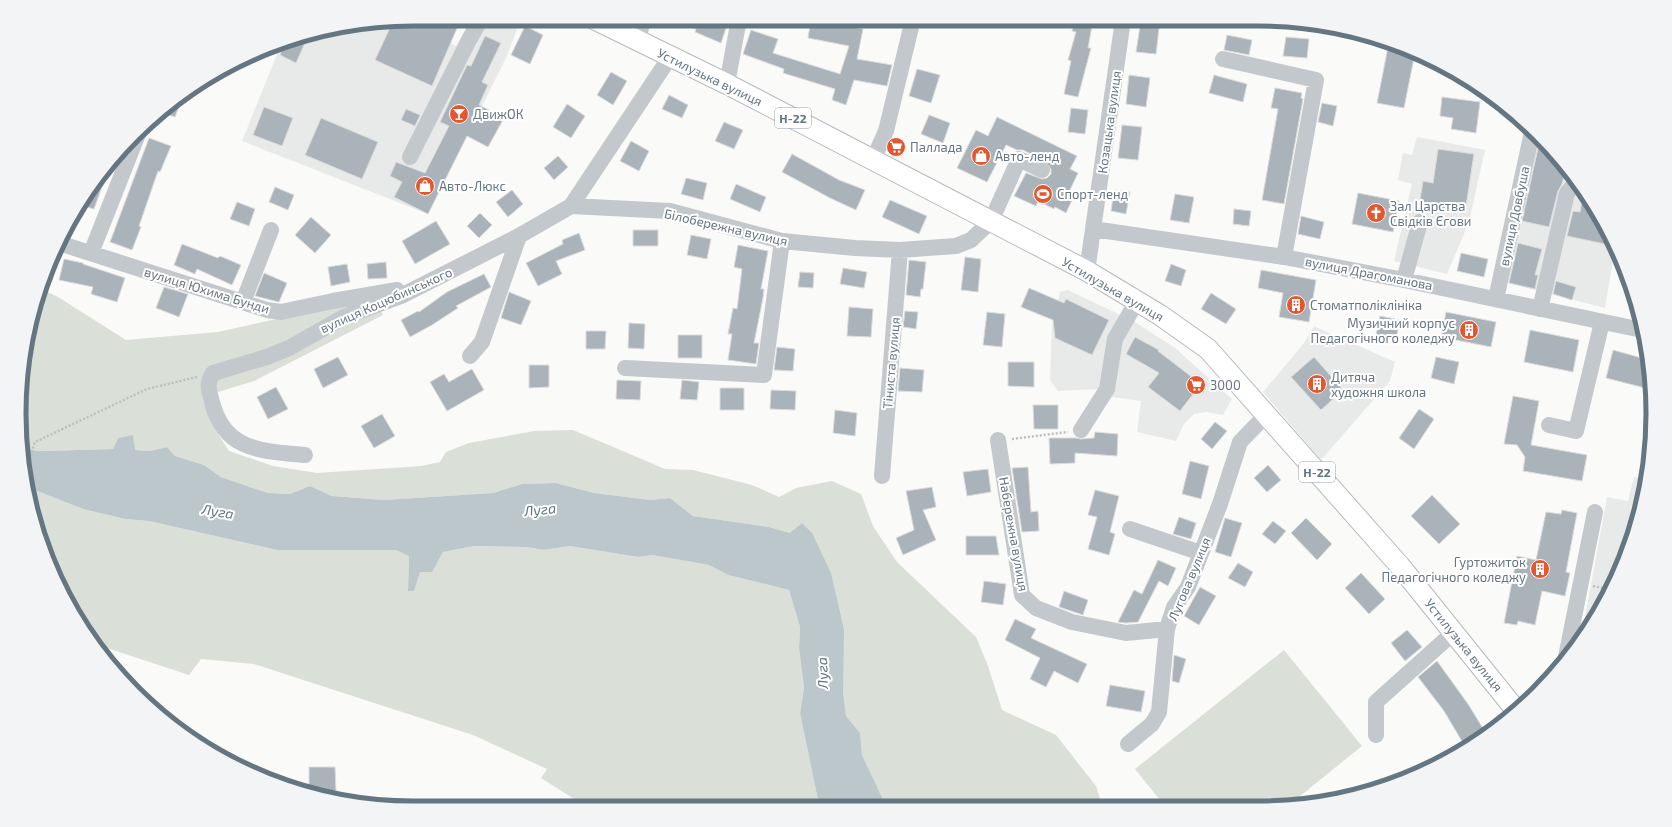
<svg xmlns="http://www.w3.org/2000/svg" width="1672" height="827" viewBox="0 0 1672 827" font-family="'Exo 2',sans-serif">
<rect width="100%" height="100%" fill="#fafaf8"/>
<path fill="#e8e9e9" d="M471 19H509L519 24 506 58 428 214 242 141 282 42 337 27 406 20 456 46Z
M1417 137 1485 150 1469 222 1447 274 1394 261 1412 184 1398 180 1403 153 1412 155Z
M1538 138 1555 153 1600 216 1615 249 1605 308 1505 282Z
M1068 290 1135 322 1175 348 1232 399 1223 415 1207 412 1194 414 1184 424 1176 441 1137 432 1141 401 1112 397 1099 389 1058 391 1050 380 1052 326 1060 292Z
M1314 326 1395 362 1390 381 1321 460 1263 392 1304 343Z
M1634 477 1646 479 1640 515 1612 588 1582 634 1607 497 1628 501Z"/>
<path fill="#dadfd7" d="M41 289 58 297 126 340 218 332 374 297 383 315 254 381 202 397 212 425 229 451 273 466 317 473 421 466 440 462 446 452 469 443 534 431 573 430 665 469 693 470 752 485 779 497 796 488 832 481 861 494 873 526 897 562 976 637 988 666 1002 710 1056 735 1096 786 1102 805 886 806 862 755 860 733 846 716 843 692 790 533 769 527 693 516 670 498 650 500 594 493 556 483 522 484 493 493 384 500 332 496 310 486 290 494 268 493 221 477 204 465 175 456 167 447 150 451 134 450 133 436 118 438 113 449 42 451 30 450 22 440 20 388 27 336Z
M27 487 83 509 125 519 149 521 277 550H396L409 555 408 591H414L420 572 432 571 443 552 474 546 528 547 543 550 570 546 638 557 652 555 709 565 728 575 789 590 800 627 799 648 804 688 800 713 818 800 821 806 587 807 541 778 547 769 473 735 254 664 201 659 189 675 95 644C61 602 37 539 27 487Z
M1284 650 1362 746 1289 805H1164L1135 769Z"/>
<path fill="#bbc7cb" d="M133 435 135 450 150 451 167 447 175 456 204 465 221 477 268 493 290 494 310 486 332 496 384 500 493 493 522 484 556 483 594 493 650 500 670 498 693 516 769 527 790 533 802 523 812 533 831 573 844 630 843 692 846 716 860 733 862 755 886 806H821L818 800 800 713 804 688 799 648 800 627 789 590 728 575 709 565 652 555 638 557 570 546 543 550 528 547 474 546 443 552 432 572H420L414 591H408L409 556 396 550H277L149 521 125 519 83 509 27 487 22 465V440L30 450 42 451 113 449 118 438Z"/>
<path fill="#aab3b9" stroke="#dcdcda" d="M414 19H461L432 86 375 60 393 21Z
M729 19 721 43 695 32 696 29 672 20Z
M811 19H830L829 22 863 29 857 59 892 65 887 86 854 80 846 105 832 100 835 89 783 73 784 69 743 54 751 30 778 39 773 53 840 74 849 46 808 38Z
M1075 20H1093L1088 48H1091L1078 97 1064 94 1071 61 1068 60 1076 32 1072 31Z
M1141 20H1160L1156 54 1136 52Z
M525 26 543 35 530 64 511 55Z
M309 34 296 63 280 55 287 40Z
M1227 35 1252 40 1249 55 1224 50Z
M485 36 501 43 482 82 488 85 479 105 504 118 488 147 467 136 428 214 394 197 402 182 390 176 396 162 425 173 449 126 440 122 467 65 471 66Z
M1286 37 1309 39 1307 58 1283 56Z
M1388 47 1415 53 1404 108 1377 103Z
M917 69 940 75 931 103 909 96Z
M611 72 627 81 613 105 597 95Z
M1129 75 1150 78 1146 107 1126 104Z
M1214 75 1247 84 1243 102 1209 93Z
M1275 88 1302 93 1301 98 1303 99 1284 204 1262 200 1278 109 1271 108Z
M184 93 175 117 161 112 173 101Z
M669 95 688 105 682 118 662 109Z
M1442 97 1480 102 1476 133 1451 129 1453 118 1440 116Z
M1322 103 1337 106 1333 126 1318 122Z
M567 104 585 116 571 138 553 127Z
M264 107 293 118 282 146 253 135Z
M1071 108 1088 110 1085 134 1068 132Z
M406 109 420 115 415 126 401 120Z
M929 115 950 123 943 143 921 134Z
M997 117 1077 156 1070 169 1078 173 1069 192 1075 194 1066 213 1055 207 1054 209 1038 201 1036 206 1014 196 1026 173 1042 179 1047 178 1051 174V169L1046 162 1023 150H1017L1006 145 987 182 957 168 976 130 988 136Z
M321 118 378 142 362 179 305 155Z
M724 122 743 130 734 149 715 141Z
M1122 125 1142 127 1138 160 1118 158Z
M149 138 171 146 160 172 158 171 139 226 141 227 132 250 110 242Z
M1540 139 1555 153 1566 168 1562 184 1558 191 1549 227 1522 221Z
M631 141 649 151 639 171 620 161Z
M896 141 906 146 901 156 893 151Z
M1438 149 1474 154 1465 213 1419 206 1423 181 1433 183Z
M792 154 839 180 865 190 856 210 830 198 782 172Z
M558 156 568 167 554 180 544 168Z
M104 171 107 173 94 209 80 205Z
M686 178 707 183 703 200 681 194Z
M736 184 766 197 760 212 730 199Z
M275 187 294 195 288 210 269 202Z
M512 190 523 204 508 217 496 202Z
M1114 190 1130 192 1126 214 1111 211Z
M1358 193 1399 201 1393 232 1352 224Z
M1583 193 1600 216 1614 246 1567 236 1573 211 1580 212Z
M1175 194 1194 197 1189 223 1170 220Z
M890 200 927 216 919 234 882 217Z
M237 202 255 209 249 226 230 219Z
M1234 209 1251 211 1249 226 1233 224Z
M480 213 492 225 479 238 467 226Z
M1301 216 1324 222 1320 239 1298 234Z
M311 217 331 235 315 253 295 235Z
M436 221 450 244 415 264 402 241Z
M633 230H658V246H633Z
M579 233 585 250 556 261 562 274 538 286 526 263 563 244 562 240Z
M691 235 711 239 707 259 687 255Z
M1518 243 1542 249 1535 275H1538L1535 289 1509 283Z
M182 244 218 258 220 256 241 265 232 285 197 269 195 274 174 265Z
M738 245 768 251 761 289H764L763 298 754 343H759L756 364 728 360 732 334H728L733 308 737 309 742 269 734 267Z
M1461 253 1488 259 1484 277 1457 271Z
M965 257 981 259 978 292 961 290Z
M64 259 83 263V264L125 278 117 302 91 294 93 287 59 280Z
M909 260 926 262 923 289H921L920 297 906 295Z
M386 262 387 278 368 279 367 264Z
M347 264 350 282 331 286 328 267Z
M1171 264 1186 270 1181 286 1165 281Z
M843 268 867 272 864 288 840 284Z
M1261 270 1316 280 1309 322 1279 317 1283 293 1258 288Z
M800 272 814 273 813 288 798 287Z
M264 273 287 283 279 302 255 296Z
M484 274 491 287 456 306 458 308 432 325 410 337 401 320 418 311 419 312 447 292Z
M1556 281 1576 287 1572 300 1553 294Z
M164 287 188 294 179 317 156 308Z
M1029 288 1064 303 1066 299 1109 320 1092 355 1055 338 1053 320 1021 307Z
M509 292 531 301 521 325 501 318Z
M1211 293 1236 309 1226 324 1201 309Z
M849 307 873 309 871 337 847 336Z
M905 311 918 312 916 329 903 327Z
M987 312 1005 314 1002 347 983 345Z
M1446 312 1496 322 1491 347 1441 337Z
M1380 316 1400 320 1396 339 1376 335Z
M629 323 645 324 644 349 628 348Z
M1530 330 1579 340 1573 372 1524 362Z
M586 331H606L605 349H586Z
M678 335H702V358H678Z
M1135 337 1159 350 1158 351 1201 384 1180 411 1148 387 1159 373 1126 354Z
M777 347 795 349 793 371 774 370Z
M1613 350 1649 360 1650 368 1645 388 1606 378Z
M338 357 348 375 323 388 314 369Z
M1314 357 1343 390 1321 410 1291 377Z
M1436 357 1459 362 1454 384 1431 378Z
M1008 362H1034V387L1008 386Z
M529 365H549V387L529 388Z
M900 368 924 370 922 392 898 391Z
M472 369 484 390 447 411 430 382 444 374 449 382Z
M617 380 641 381 640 400 616 399Z
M682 380 699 382 697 400 680 399Z
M276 387 288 409 268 419 257 397Z
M720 388H744V410H720Z
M771 390 796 391 795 410 770 409Z
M1513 396 1539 401 1531 445 1587 455 1582 481 1523 471 1525 457 1517 445 1504 444Z
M1033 405H1058V429H1034Z
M1419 409 1434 419 1414 449 1399 438Z
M835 410 857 413 855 436 833 433Z
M382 414 395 436 374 448 361 426Z
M1215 422 1227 431 1212 449 1201 439Z
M1095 432 1118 434 1117 456 1075 453V463L1050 464 1049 438H1076L1081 439 1094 438Z
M1190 461 1209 466 1201 499 1182 494Z
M1268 465 1281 480 1267 492 1254 478Z
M1028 467 1031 512 1038 511 1039 531 1022 532 1012 468Z
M988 469 991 492 967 496 963 472Z
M932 487 936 507 923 510 936 540 903 555 896 538 914 530 906 491Z
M1095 490 1119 496 1110 532 1115 534 1109 555 1088 549 1097 517 1088 515Z
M1432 495 1460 524 1439 544 1411 516Z
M1562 510 1577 513 1566 572 1570 573 1565 596 1542 591 1535 625 1518 621 1517 625 1504 623 1517 556 1536 560 1546 512 1561 514Z
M1179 517 1196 523 1191 539 1173 534Z
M1225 518 1242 523 1231 557 1215 552Z
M1306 518 1332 544 1317 560 1291 533Z
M1273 521 1286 531 1275 544 1262 534Z
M966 536H996L999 555H966Z
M1158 560 1176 568 1168 586 1159 581 1138 622 1126 623 1118 622 1134 590 1142 594Z
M1238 563 1253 572 1245 587 1228 578Z
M1361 573 1385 599 1369 614 1345 588Z
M984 581 1006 584 1003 605 981 602Z
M1200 587 1216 596 1199 625 1184 616Z
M1064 591 1088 600 1083 615 1059 607Z
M1015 619 1036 629 1031 638 1087 664 1078 683 1054 671 1046 687 1030 679 1040 658 1005 640Z
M1407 630 1422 647 1405 661 1391 643Z
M1174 655 1186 659 1179 683 1172 681Z
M1437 661 1468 704 1484 730 1463 743 1444 711 1418 677Z
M1110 685 1145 691 1141 712 1106 706Z
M309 767H335L336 791 309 792Z"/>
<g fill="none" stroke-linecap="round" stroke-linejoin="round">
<g stroke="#b5babe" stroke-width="22">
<path id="major" d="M594 19 727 84 1087 271 1160 315 1208 349 1400 566 1515 709"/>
</g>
<path stroke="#bbbfc2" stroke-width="2.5" stroke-dasharray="2 2" stroke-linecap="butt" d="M1012 439 1068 432
M27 488 33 448 35 442 147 389 197 377
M1593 586 1611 590"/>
<path stroke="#c3c8cc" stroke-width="16" d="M638 41 643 19
M1223 59 1316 80 1284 257
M727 84 739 19
M410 157 469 40 481 19
M873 160 886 131 913 19
M571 206 670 211 782 241 855 248 900 250 956 246 971 240 991 221 1019 159 1042 170
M1093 229 1284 257 1404 280 1642 330
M59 243 267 310 281 312 333 301 397 290
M91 253 138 134
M1087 271 1123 20
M1404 280 1420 222
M1496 299 1532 132
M243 302 271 230
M1540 309 1567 193 1576 183
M470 356 482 342 519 236
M625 368 764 375 782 241
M1549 425 1576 431 1602 322
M1081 430 1107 389 1115 339 1137 301
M998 440 1022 595 1036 608 1072 622 1126 633 1167 629
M305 455C262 451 224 451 212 402 209 391 206 383 213 373L267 357 289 348 344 317 401 296 519 236 571 206 670 57
M882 476 900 250
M1130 529 1201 553
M1566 657 1595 512
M1376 735V702L1453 633
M1128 744 1152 724 1159 712 1167 629 1174 607 1188 587 1220 504 1240 442 1266 415"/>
<use href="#major" stroke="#fff" stroke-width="20"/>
</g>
<defs>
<g id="bar-disc" transform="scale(1)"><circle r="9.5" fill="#e4572e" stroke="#fff"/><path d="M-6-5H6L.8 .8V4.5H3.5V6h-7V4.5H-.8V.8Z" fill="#fff"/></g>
<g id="supermarket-disc" transform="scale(1)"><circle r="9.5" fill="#e4572e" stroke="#fff"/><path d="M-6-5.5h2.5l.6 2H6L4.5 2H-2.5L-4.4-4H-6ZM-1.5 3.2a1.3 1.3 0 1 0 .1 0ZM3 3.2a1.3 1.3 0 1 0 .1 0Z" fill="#fff"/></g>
<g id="shop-disc" transform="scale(1)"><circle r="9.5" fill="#e4572e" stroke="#fff"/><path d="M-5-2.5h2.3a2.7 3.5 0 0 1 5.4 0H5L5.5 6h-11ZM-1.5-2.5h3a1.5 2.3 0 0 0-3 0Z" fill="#fff"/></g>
<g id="stadium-disc" transform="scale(1)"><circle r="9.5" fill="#e4572e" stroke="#fff"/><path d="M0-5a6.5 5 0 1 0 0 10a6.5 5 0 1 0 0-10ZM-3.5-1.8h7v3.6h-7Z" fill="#fff"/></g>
<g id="church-disc" transform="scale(1)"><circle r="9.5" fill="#e4572e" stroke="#fff"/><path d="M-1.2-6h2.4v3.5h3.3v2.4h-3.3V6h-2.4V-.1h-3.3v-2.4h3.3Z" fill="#fff"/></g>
<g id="building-disc" transform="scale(1)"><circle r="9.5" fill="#e4572e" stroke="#fff"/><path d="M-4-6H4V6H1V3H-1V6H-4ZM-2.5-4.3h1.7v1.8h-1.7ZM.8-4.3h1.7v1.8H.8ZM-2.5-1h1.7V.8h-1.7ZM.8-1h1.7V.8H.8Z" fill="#fff"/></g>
</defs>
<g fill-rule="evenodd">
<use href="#bar-disc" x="459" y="114"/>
<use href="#supermarket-disc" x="896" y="147"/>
<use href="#shop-disc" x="981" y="156"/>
<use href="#shop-disc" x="425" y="186"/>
<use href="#stadium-disc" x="1043" y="194"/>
<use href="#church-disc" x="1376" y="213"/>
<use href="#building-disc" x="1296" y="305"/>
<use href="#building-disc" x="1469" y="330"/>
<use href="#building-disc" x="1317" y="384"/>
<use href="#supermarket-disc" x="1196" y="385"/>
<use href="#building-disc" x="1540" y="569"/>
</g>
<g text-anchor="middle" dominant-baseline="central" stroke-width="4" stroke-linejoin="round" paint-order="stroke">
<g fill="#fff" stroke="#939fa8" stroke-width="1">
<rect x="775" y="108" width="36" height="20" rx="3"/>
<rect x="1299" y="462" width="36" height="20" rx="3"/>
</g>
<g font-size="12" font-weight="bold" fill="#657683">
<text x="793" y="118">Н-22</text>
<text x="1317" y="472">Н-22</text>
</g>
<g font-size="13" fill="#657683" stroke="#fff">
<text transform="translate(710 77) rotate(26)">Устилузька вулиця</text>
<text transform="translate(1109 122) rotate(-82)">Козацька вулиця</text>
<text transform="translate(1514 216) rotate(-78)">вулиця Довбуша</text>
<text transform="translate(726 227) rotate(13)">Білобережна вулиця</text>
<text transform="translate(1369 273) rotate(11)">вулиця Драгоманова</text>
<text transform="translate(1113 289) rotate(30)">Устилузька вулиця</text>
<text transform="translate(207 290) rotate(17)">вулиця Юхима Бунди</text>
<text transform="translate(386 300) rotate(-24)">вулиця Коцюбинського</text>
<text transform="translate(891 363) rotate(-85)">Тіниста вулиця</text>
<text transform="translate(1014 534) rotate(80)">Набережна вулиця</text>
<text transform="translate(1189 579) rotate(-67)">Лугова вулиця</text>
<text transform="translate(1464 645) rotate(51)">Устилузька вулиця</text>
</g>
<g font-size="13" fill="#657683" stroke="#fff" text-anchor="start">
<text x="473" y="114">ДвижОК</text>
<text x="910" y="147">Паллада</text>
<text x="995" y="156">Авто-ленд</text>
<text x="439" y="186">Авто-Люкс</text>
<text x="1057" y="194">Спорт-ленд</text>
<text x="1390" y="206">Зал Царства<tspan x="1390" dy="15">Свідків Єгови</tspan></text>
<text x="1310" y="305">Стоматполіклініка</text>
<text x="1455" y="323" text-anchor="end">Музичний корпус<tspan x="1455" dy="15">Педагогічного коледжу</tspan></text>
<text x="1331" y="377">Дитяча<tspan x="1331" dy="15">художня школа</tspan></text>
<text x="1210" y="385">3000</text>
<text x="1526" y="562" text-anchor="end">Гуртожиток<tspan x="1526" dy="15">Педагогічного коледжу</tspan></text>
</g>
<g font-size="14" font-style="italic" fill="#60757c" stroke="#fff">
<text transform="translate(540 509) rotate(-6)">Луга</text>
<text transform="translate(218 511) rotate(10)">Луга</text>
<text transform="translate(822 673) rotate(-92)">Луга</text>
</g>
</g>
<path d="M0 0H1672V827H0ZM413 26H1259A387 387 0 0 1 1646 413V414A387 387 0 0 1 1259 801H413A387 387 0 0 1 26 414V413A387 387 0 0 1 413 26Z" fill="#f3f4f5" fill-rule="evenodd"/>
<path fill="none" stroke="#657683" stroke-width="5" d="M413 26H1259A387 387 0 0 1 1646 413V414A387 387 0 0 1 1259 801H413A387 387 0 0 1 26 414V413A387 387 0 0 1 413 26Z"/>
</svg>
